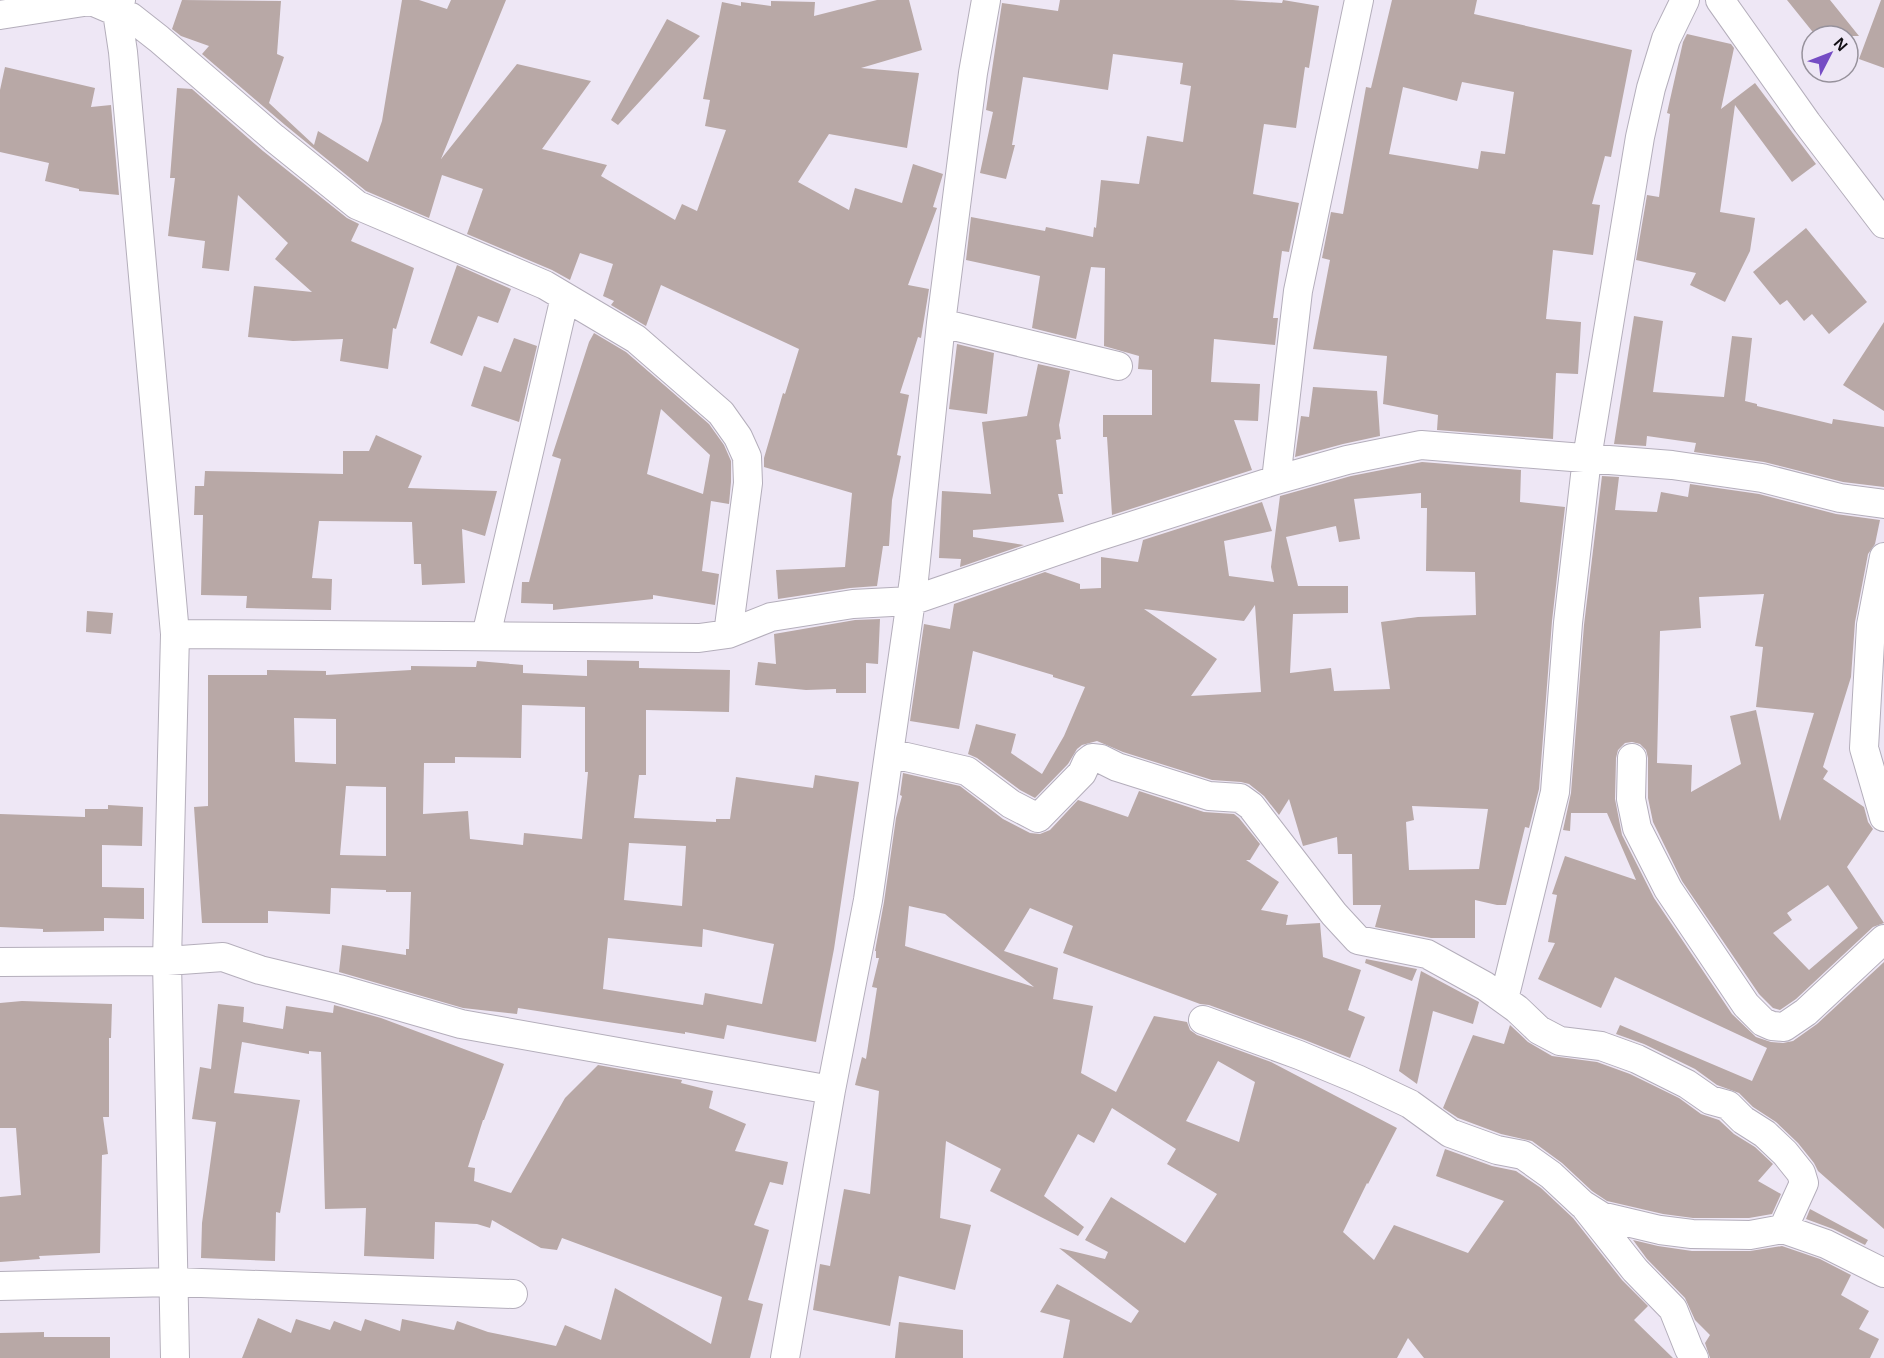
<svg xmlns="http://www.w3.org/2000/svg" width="1884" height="1358" viewBox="0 0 1884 1358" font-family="Arial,sans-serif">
<rect width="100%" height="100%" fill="#eee7f5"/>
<path fill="#b8a8a6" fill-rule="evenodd" d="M182 0 281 1 277 54 284 57 269 103 314 145 318 131 368 162 382 121 402 0H419L447 9 451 0H506L441 159 517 64 591 81 542 149 607 165 601 176 675 220 682 204 697 211 726 130 705 126 710 100 703 99 722 2 741 6V2L771 6V1L815 2 814 16 877 0H909L922 50 861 68 919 73 907 148 829 134 798 182 849 210 855 188 902 203 913 164 943 174 933 207 937 208 908 285 929 289 921 338 918 337 900 393 909 395 897 455 901 456 892 500 889 546H883L877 586 850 588 778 599 776 570 845 567 852 493 764 467V458L783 393 785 394 799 349 661 285 646 326 611 305 614 301 603 296 613 264 580 253 570 280 552 270 467 234 483 189 442 175 429 218 366 191 285 125 202 54 209 46 181 36 172 29Z
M1060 0H1233L1282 3 1283 0 1319 6 1309 68 1305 67 1296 128 1264 124 1253 194 1299 203 1289 252 1282 251 1273 318H1278L1275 345 1214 339 1211 382 1260 384 1258 421 1234 420 1252 470 1112 515 1107 437H1103V415H1152V370L1138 369 1139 356 1104 346 1105 268 1091 267 1076 339 1032 328 1040 276 966 260 971 217 1045 231 1046 227 1093 237 1094 227 1096 228 1101 180 1139 184 1147 136 1183 142 1191 86 1180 84 1183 63 1113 54 1108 90 1023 77 1012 145H1015L1006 179 980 173 993 112 986 110 1002 3 1058 11Z
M1392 0H1477L1474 14 1632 50 1611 157 1605 156 1592 204 1600 205 1593 255 1553 250 1546 319 1581 322 1578 374 1556 373 1553 439 1437 430 1438 415 1383 404 1387 356 1313 349 1330 260 1322 258 1331 212 1343 214 1366 87 1371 88ZM1462 82 1514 92 1505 154 1481 151 1478 169 1389 154 1403 87 1457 101Z
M1787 0H1830L1859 36H1816Z
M1881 0H1884V68L1859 59Z
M667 19 700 36 618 125 611 120Z
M1687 34 1731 44 1734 48 1721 109 1755 83 1816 164 1792 182 1735 105 1720 212 1755 218 1750 251 1725 302 1690 285 1696 273 1636 260 1647 195 1659 197 1670 114 1667 113 1683 42Z
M5 67 95 88 91 107 111 105 119 195 79 191V189L45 181 49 163 0 152V90Z
M177 88 192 89 263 151 347 218 359 224 351 241 414 268 396 329 393 328 388 369 340 361 343 339 293 341 248 337 254 286 312 292 275 259 288 243 238 195 229 271 202 268 205 241 168 236 175 178H170Z
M1806 228 1867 302 1829 334 1812 314 1804 321 1787 300 1780 305 1753 272Z
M457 265 511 289 498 323 478 316 462 356 430 343Z
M1634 316 1663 321 1653 392 1724 397 1732 336 1752 338 1745 401 1757 404V406L1832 424 1833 419 1884 427V487L1843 482 1764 462 1694 452 1696 443 1647 436 1646 446 1614 444Z
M1884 322V411L1843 385Z
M594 333 626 352 709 424 724 445 731 461V482L729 504 711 501 702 571 719 574 715 605 653 595V599L553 610V604L521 603 522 582H529L561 459 552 456 589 342ZM661 409 710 455 703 494 647 474Z
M514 338 537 346 519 422 471 406 484 366 501 372Z
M957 344 994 353 987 414 949 409Z
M1038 364 1070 371 1059 425 1061 439 1056 440 1063 494H1058L1064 522 973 530V537L1024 545 960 567 961 559 939 558 942 491 991 494 982 422 1027 416Z
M1313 387 1377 391 1380 436 1343 444 1295 457 1301 416 1309 417Z
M376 435 422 456 408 488 497 491 485 536 462 529 465 583 422 585 421 564H414L412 522 319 521 312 578 332 579 331 610 246 608 247 596 201 595 203 515H194L195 486H204L205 471 343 474V451H369Z
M1422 462 1521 470 1520 502 1565 507 1552 621 1539 789 1529 828 1525 827 1506 905H1497L1475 900V938H1431L1375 927 1381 905H1353L1352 854H1338L1337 837 1303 846 1289 799 1279 815 1264 796 1249 784 1241 782 1212 780 1123 752 1097 741 1082 745 1077 749 1068 764 1035 798 1020 790 977 758 968 754 976 724 1016 734 1011 753 1042 774 1064 736 1085 687 1053 677V675L973 651 959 729 910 721 924 624 950 629 954 604 1045 572 1080 584V589L1101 588V557L1138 562 1143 540 1262 502 1272 531 1224 541 1229 576 1274 582 1271 567 1280 496 1351 476ZM1421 493V508H1427L1426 571 1475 572 1476 615 1418 617 1381 622 1390 689 1334 691 1331 668 1290 673 1293 614 1348 613V586H1298L1286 537 1336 526 1339 542 1360 539 1354 499ZM1255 605 1261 692 1191 696 1217 659 1144 609 1244 621ZM1412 806 1488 809 1479 869 1409 870 1406 822 1414 820Z
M1602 476 1619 477 1615 510 1657 512 1661 492 1688 497 1690 484 1759 494 1836 514 1880 520 1875 544 1868 554 1855 622 1851 677 1823 767 1828 771 1823 779 1864 807 1868 822 1873 829 1847 867 1884 923 1873 927 1796 999 1780 1010 1773 1008 1759 994 1682 881 1653 822 1648 798V758L1646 750 1640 744 1632 742 1625 743 1618 750 1616 758 1615 799 1622 835 1654 898 1732 1014 1756 1037 1771 1042 1783 1043 1793 1041 1817 1024 1884 962V1229L1818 1171 1814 1163 1798 1143 1776 1122 1753 1107 1739 1093 1717 1085 1695 1069 1644 1044 1616 1034 1620 1025 1752 1081 1767 1048 1615 977 1601 1008 1538 979 1555 943 1548 942 1557 895 1552 894 1565 856 1636 880 1607 813H1571L1570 831 1563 830 1571 793 1584 625ZM1764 594 1755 646 1763 647 1756 707 1814 713 1780 821 1756 710 1730 716 1741 764 1691 792 1692 765 1657 763 1660 631 1701 628 1699 597ZM1828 885 1858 928 1809 970 1773 933 1792 920 1787 913Z
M87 611 113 613 111 634 86 632Z
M880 619 878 664 866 663V693H836V689L806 690 755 685 758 662 776 664 774 634 855 620Z
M587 660 639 661V668L730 670 729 712 646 710V775H639L634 818 716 822V819H730L736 777 813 788 815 775 859 782 834 949 816 1042 727 1025 724 1039 685 1032V1034L518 1008 517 1014 463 1008 339 972 342 945 406 955V949H409L411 892H386V890L331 888 330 914 268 911V923H202L194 807 208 806V675H267V670L326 671V675L411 670V666L476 667 477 661 523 665V673L587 676ZM522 705 585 707V772H588L582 839 524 833 523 845 470 839 468 811 423 814 424 763H455V757L521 758ZM294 718 336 719V764L295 762ZM346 786 386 787V856L340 855ZM629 843 686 846 682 906 624 900ZM703 929 774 944 762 1004 705 993 703 1005 603 989 608 938 702 947Z
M903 773 960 786 1003 819 1030 833 1040 834 1050 830 1078 800 1128 817 1139 791 1204 812 1234 814 1239 818 1260 844 1250 860H1246L1279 882 1261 910 1288 915 1286 925 1320 923 1323 957 1361 970 1348 1010 1365 1017 1350 1058 1305 1040 1209 1005 1200 1004 1063 953 1073 926 1030 908 1004 951 1058 968 1053 999 1093 1006 1081 1073 1116 1092 1154 1016 1187 1022 1190 1030 1197 1035 1271 1062 1397 1128 1368 1184 1367 1183 1343 1232 1374 1260 1394 1225 1468 1253 1504 1201 1436 1176 1445 1149 1492 1166 1516 1171 1541 1188 1573 1218 1622 1280 1648 1306 1634 1320 1673 1358H1424L1408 1338 1397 1358H1063L1070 1320 1040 1312 1057 1284 1131 1323 1139 1311 1059 1248 1105 1259 1108 1252 1085 1240 1111 1197 1185 1243 1217 1194 1167 1164 1176 1149 1112 1108 1094 1143 1078 1134 1044 1196 1084 1227 1078 1236 990 1191 1001 1169 946 1141 940 1218 971 1225 955 1290 899 1276 890 1326 813 1310 820 1264 830 1266 844 1189 870 1194 879 1091 855 1085 862 1057 866 1059 877 988 872 987 879 958H876V951H875L884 902 896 818 902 796 900 795ZM909 906 945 914 1034 987 905 946ZM1218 1061 1255 1082 1239 1142 1186 1121Z
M108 805 143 807 142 846 102 845V887L144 888V919L104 918V931L43 932V929L0 927V814L85 817V809H108Z
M1366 959 1417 969 1412 981 1365 963Z
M1421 971 1479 1002 1473 1024 1433 1011 1417 1084 1399 1071Z
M22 1001 112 1004 111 1038H109V1117H103L108 1154 102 1155 100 1253 39 1256 40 1259 0 1262V1197L21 1195 16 1128H0V1003Z
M218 1004 244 1007 243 1022 283 1029 286 1006 333 1013 334 1005 381 1018 504 1064 484 1120H483L468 1167 475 1168 474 1181 511 1193 565 1098 598 1065 682 1080 681 1083 713 1091 709 1108 746 1124 735 1151 788 1162 783 1185 770 1182 754 1225 769 1230 748 1300 763 1304 750 1358H242L258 1318 291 1333 296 1319 330 1330 334 1321 361 1331 365 1319 400 1331 402 1319 454 1330 457 1321 488 1332 556 1346 565 1325 601 1340 615 1288 711 1344 722 1297 562 1238 557 1250 541 1248 492 1220 490 1228 477 1224 435 1222 434 1259 364 1256 366 1208 325 1209 321 1052 309 1051V1054L242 1042 234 1093 300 1100 280 1213 276 1212 275 1261 201 1258 202 1223 216 1122 192 1119 200 1067 211 1069Z
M1510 1025 1528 1042 1552 1056 1597 1062 1630 1074 1679 1098 1701 1114 1719 1120 1734 1134 1755 1147 1773 1164 1758 1181 1781 1194 1772 1214 1749 1218H1693L1663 1214 1607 1201 1592 1191 1562 1163 1532 1141 1501 1134 1458 1118 1443 1108 1473 1035 1504 1044Z
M1810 1209 1868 1240 1865 1245 1833 1229 1806 1219Z
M1633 1240 1658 1246 1692 1251H1750L1782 1246 1820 1259 1851 1275 1841 1295 1869 1311 1859 1329 1879 1339 1870 1358H1710L1705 1343 1710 1335 1695 1320 1685 1298 1647 1259Z
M899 1322 963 1330V1358H895Z
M44 1332V1337H110V1358H0V1333Z"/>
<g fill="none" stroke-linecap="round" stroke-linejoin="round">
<g stroke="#b4aebb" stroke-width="30">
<path id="minor" d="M89 0 117 12 123 52 175 634 167 961 175 1358
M121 0 117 12 131 17 159 39 274 138 357 205 545 285 636 339 721 413 738 437 747 457 748 483 728 634
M1720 0 1807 123 1884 224
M0 15 90 1
M941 323 1118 366
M1276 480 1298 291 1359 0
M1884 557 1871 625 1864 748 1884 817
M175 634 699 638 728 634 771 617 853 604 911 601 1097 537 1276 480 1347 460 1421 445 1672 465 1762 478 1840 498 1884 504
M486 636 565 297
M889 753 967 771 1011 804 1038 818 1082 773 1087 762 1092 758 1101 759 1117 767 1209 796 1240 798 1251 806 1334 914 1358 940 1427 954 1485 986 1517 1009 1539 1030 1560 1041 1601 1046 1637 1059 1687 1084 1710 1100 1728 1105 1743 1120 1765 1134 1785 1153 1801 1173 1804 1183 1783 1229
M1632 758 1631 799 1637 828 1668 889 1746 1005 1763 1022 1772 1026 1784 1027 1806 1012 1884 939
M0 962 167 961 223 957 260 970 339 989 461 1024 831 1090
M1504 999 1555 792 1568 623 1587 458 1640 137 1651 88 1666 39 1685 0
M1203 1020 1299 1055 1357 1079 1410 1104 1450 1133 1497 1150 1523 1155 1551 1175 1582 1204 1601 1216 1660 1230 1692 1234 1750 1235 1783 1229 1826 1244 1884 1273
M1586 1208 1635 1270 1673 1309 1689 1349 1694 1358
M0 1286 174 1282 513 1294
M785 1358 831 1090 868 900 914 579 941 323 973 73 986 0"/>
</g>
<use href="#minor" stroke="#fff" stroke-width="28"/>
</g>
<g transform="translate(1830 54) rotate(48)"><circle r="28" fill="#eee7f5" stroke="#96919b" stroke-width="1.5"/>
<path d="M0-4.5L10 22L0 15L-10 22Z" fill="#754cc4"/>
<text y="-9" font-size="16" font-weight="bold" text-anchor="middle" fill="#120f14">N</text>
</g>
</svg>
